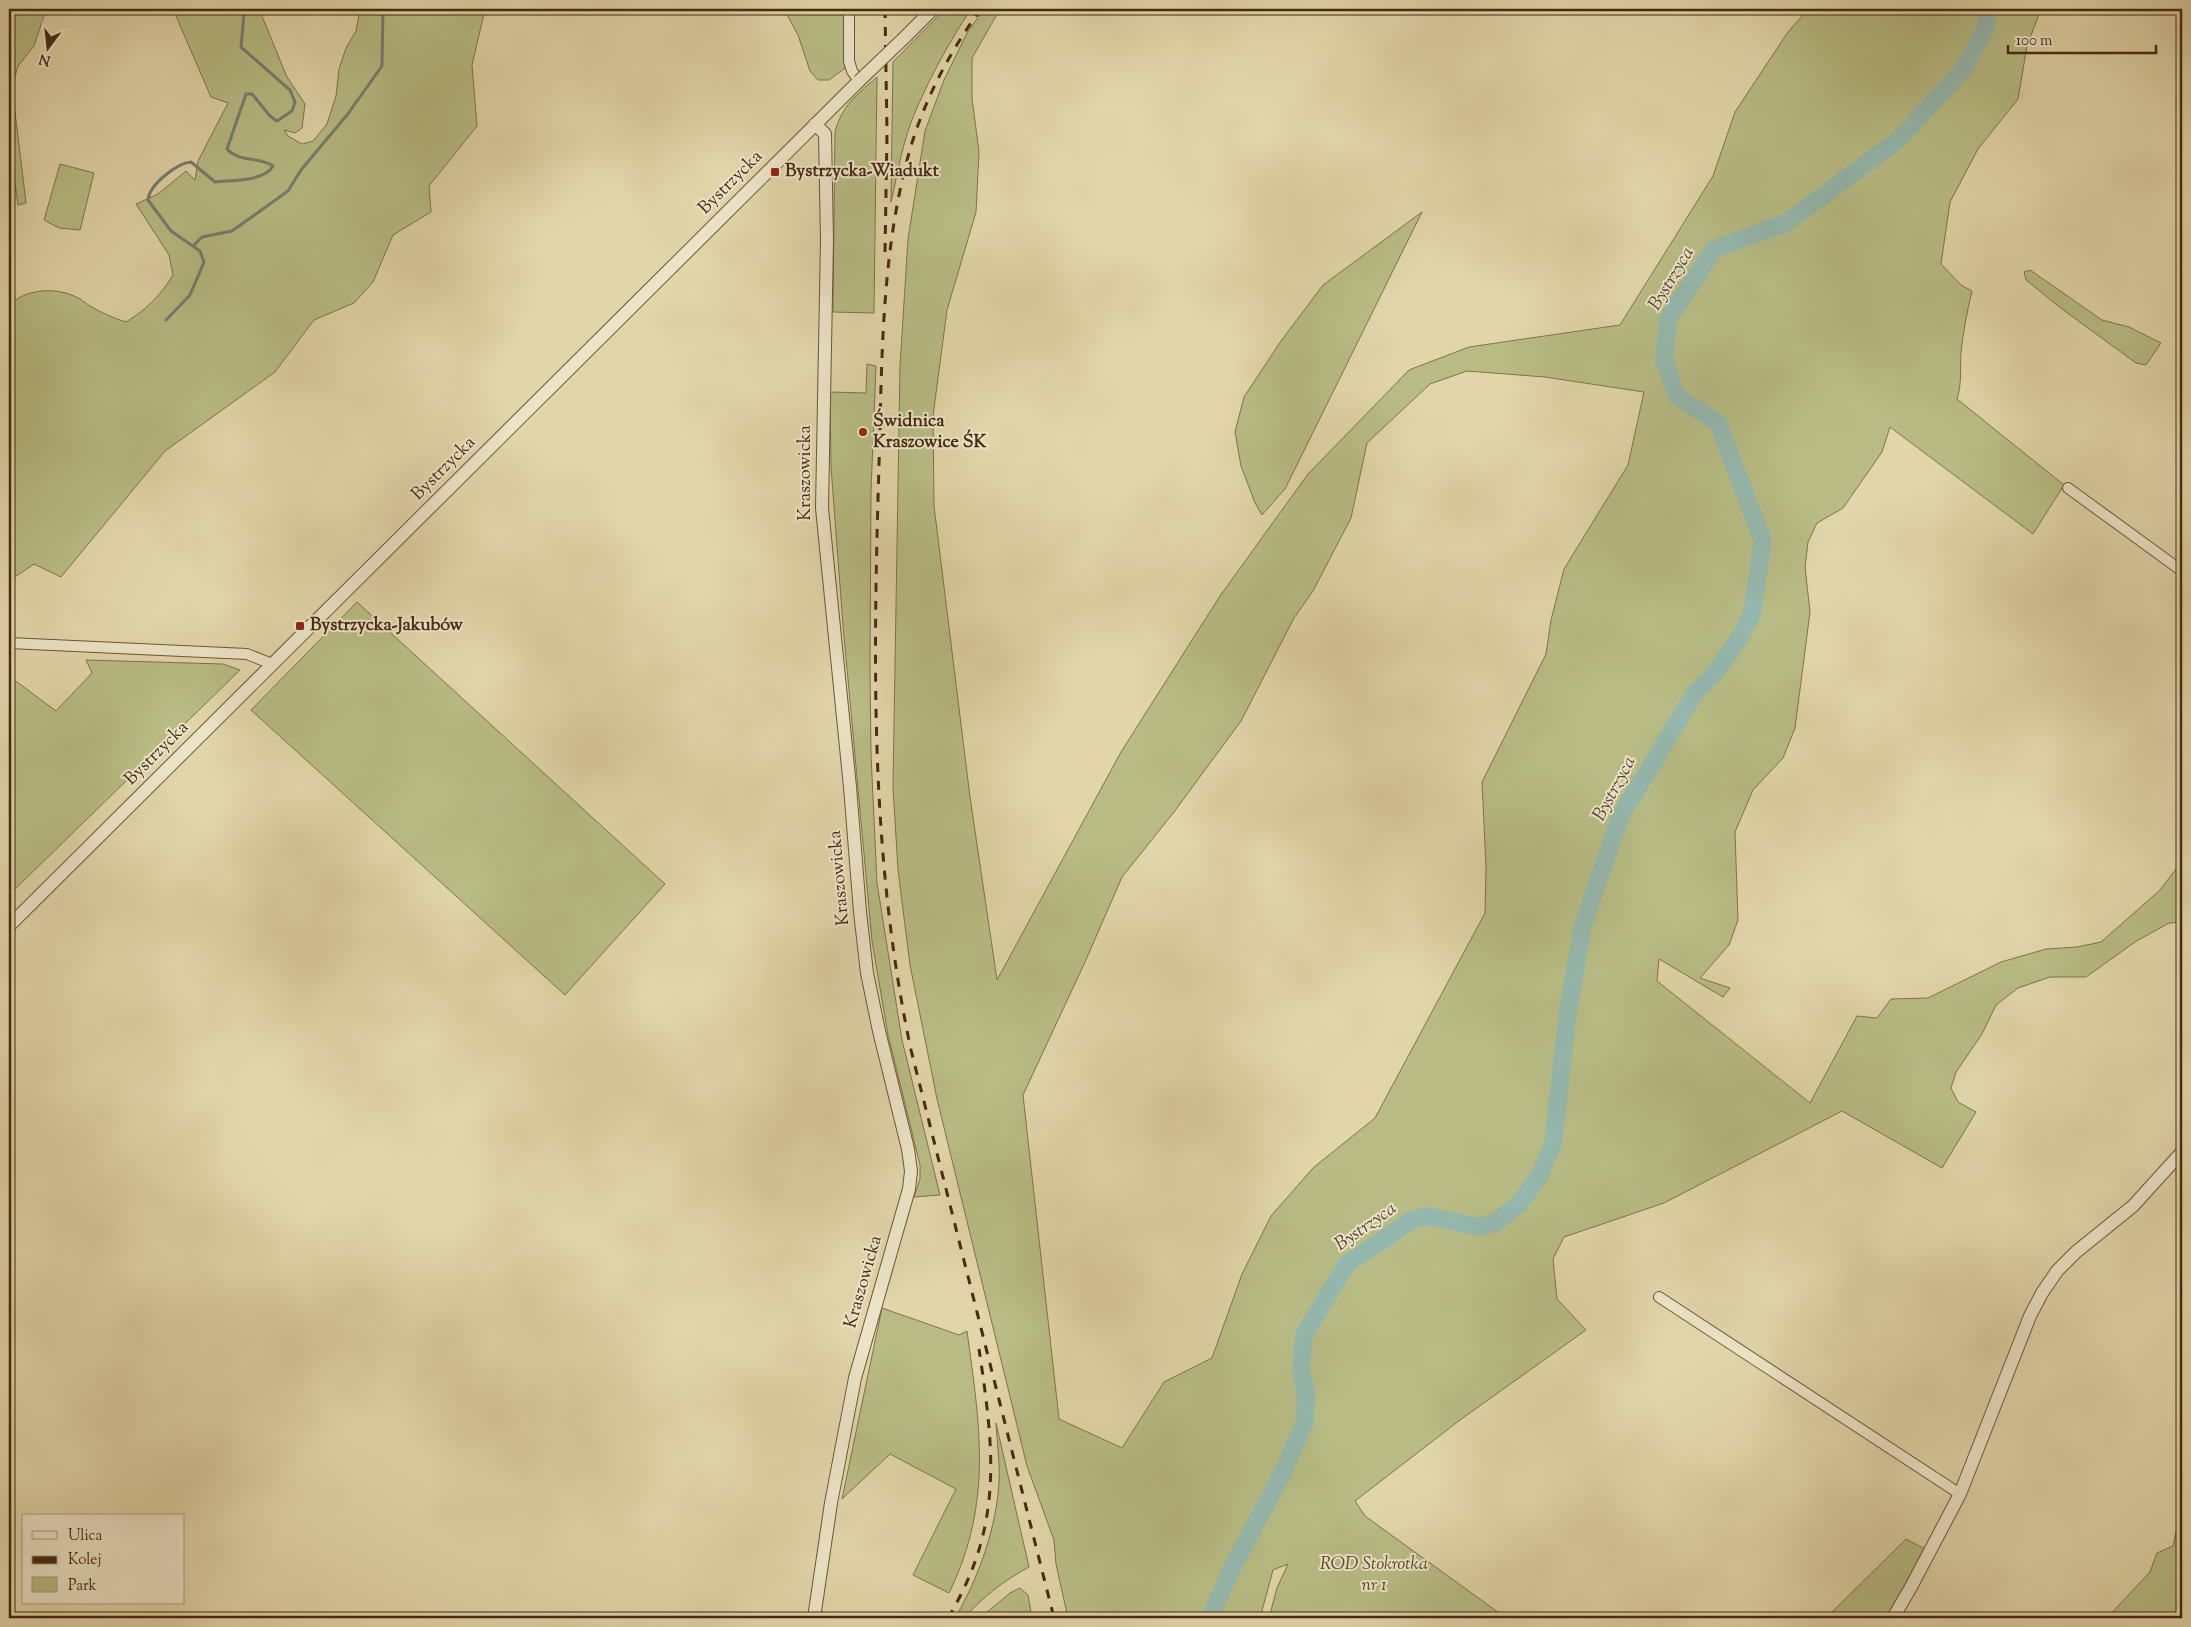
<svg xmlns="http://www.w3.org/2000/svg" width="2191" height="1627" viewBox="0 0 2191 1627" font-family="'Sorts Mill Goudy',serif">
<rect width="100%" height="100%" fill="#e1d5a9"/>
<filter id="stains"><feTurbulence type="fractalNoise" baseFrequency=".004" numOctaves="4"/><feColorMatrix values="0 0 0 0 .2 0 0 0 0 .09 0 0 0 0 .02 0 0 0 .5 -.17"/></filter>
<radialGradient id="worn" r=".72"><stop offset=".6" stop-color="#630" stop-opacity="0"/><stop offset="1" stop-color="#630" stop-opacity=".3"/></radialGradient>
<path fill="#b8bc84" stroke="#80724c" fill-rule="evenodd" d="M9 9H46L34 46 18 66 12 87 26 203 18 205 9 141Z
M173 9H259L287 77 305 104 302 128 295 133 284 130 288 136 302 144 313 141 327 124 336 96 339 69 346 48 356 31 360 9H485L472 65 477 126 429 186 431 212 393 235 373 282 354 303 314 320 275 372 165 451 61 577 34 564 9 581V306C24 289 54 287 74 296 80 298 85 303 90 306 102 313 113 318 126 322 147 309 160 296 173 275L169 255 136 204 158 194 186 171 195 180 198 161 228 103 211 97Z
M784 9H842L845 26V68L829 80H818L810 71 798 35Z
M945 9H971C950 41 931 75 916 110 903 139 898 172 891 202L893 62Z
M984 9H1000L972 58V98L979 152 976 212 947 310 933 416 934 506 970 797 997 980 1121 752 1220 596 1308 474 1409 370 1469 347 1620 325 1713 176 1735 112 1788 32 1808 9H2041L2027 46 2018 99 1978 149 1950 202 1941 264 1961 285 1972 291C1967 312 1963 332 1961 353 1960 371 1962 382 1957 399L2064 485 2033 534 1890 427 1882 452 1843 508 1817 523 1808 542 1805 567 1810 612 1795 728 1783 758 1753 790 1735 832 1738 920 1729 945 1700 978 1730 988 1723 997 1659 959 1657 981 1810 1103 1857 1016 1877 1018 1891 999 1928 998 2001 962 2046 949 2077 947 2101 942 2160 890 2176 869 2182 833V922L2169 923 2135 942 2086 977H2050L2018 988 1996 1005 1982 1034 1956 1072 1951 1088 1958 1102 1976 1112 1942 1168 1842 1111 1664 1203 1564 1237 1553 1259 1557 1299 1586 1330 1460 1420 1355 1501 1365 1516 1506 1618H1269L1277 1588 1288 1564 1273 1570 1260 1618H1068L1056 1564 1054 1540 1027 1466 937 1099 910 965 898 870 893 787 900 366 908 239 925 131 944 80 967 33ZM1467 371 1545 377 1644 392 1628 465 1564 569 1551 620 1546 654 1482 782 1486 867 1485 913 1375 1118 1313 1168 1271 1216 1242 1274 1212 1358 1164 1382 1122 1448 1059 1419 1023 1095 1085 962 1122 877 1174 812 1241 721 1294 618 1313 591 1351 518 1367 443 1430 384Z
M877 77 874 313 833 312 835 132C842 105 857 95 877 77Z
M60 164 94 173 80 230 59 228 44 220Z
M1422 212 1285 489 1262 515 1255 503 1241 466 1235 432 1244 397 1281 341 1323 285Z
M2030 270 2102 320 2129 327 2161 343 2146 365 2136 363 2062 309 2026 280 2024 272Z
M867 364 876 366 871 491 870 666 871 754 877 883 902 1040 940 1195 914 1197 920 1179V1165L888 1035 872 941 843 625 831 467 830 392 866 393Z
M357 602 665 884 565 995 251 710Z
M86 660 223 664 240 670 9 895V676L56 711 92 673Z
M882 1308 959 1335 967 1331C980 1426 993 1503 949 1593L913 1575 956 1489 890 1454 842 1499Z
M996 1423 1029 1567C1003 1581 983 1597 964 1618H955C978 1579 997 1527 999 1481 1000 1462 997 1442 996 1423Z
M2182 1505V1607L2167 1618H2107L2150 1572 2157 1553 2173 1546Z
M1906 1539 1925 1549 1886 1618H1826Z
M1020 1588 1028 1595 1032 1618H980L1010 1593Z"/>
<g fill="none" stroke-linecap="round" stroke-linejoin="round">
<path stroke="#767f70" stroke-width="3" d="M193 246 202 237 232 231 288 191 301 170 347 115 382 66 383 9
M166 320 190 295 204 262 200 251 171 231 148 200C149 185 177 163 191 162L215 182C231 180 264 182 273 166 259 156 240 163 227 149L246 94H252L270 116 277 121 292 111 295 102 290 90 241 47 244 14 240 9"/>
<path stroke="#95b8ae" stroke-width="18" d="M1210 1618 1232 1568 1283 1472 1305 1421 1306 1395 1301 1368 1304 1335 1346 1265 1410 1221 1426 1216 1481 1227 1495 1223 1520 1203 1539 1176 1553 1144 1568 1011 1583 925 1620 817 1695 693 1715 673 1741 636 1752 613 1763 541 1718 423 1677 396 1664 360 1668 320 1714 249 1786 223 1898 140 1963 70 1984 31 1989 9"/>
<g stroke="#6e5438" stroke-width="12">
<path id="minor" d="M849 9V61L852 71 859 81
M2068 488 2182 571
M9 643 247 654 272 664
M1659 1297 1960 1494"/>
</g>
<g stroke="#6e5438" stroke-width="14">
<path id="tertiary" d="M904 38 933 9
M9 926 859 81
M814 1618 831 1503 855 1378 909 1189 911 1171 908 1149 879 1031 867 973 860 912 850 787 822 508 827 240 825 134 815 124
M1893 1618 1911 1587 1960 1494 2030 1316 2042 1293 2057 1271 2076 1252 2133 1206 2182 1152"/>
</g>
<use href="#minor" stroke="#ece4c7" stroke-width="10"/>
<use href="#tertiary" stroke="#ece4c7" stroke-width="12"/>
<path stroke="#472913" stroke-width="3" stroke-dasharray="9 9" stroke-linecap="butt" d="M981 9C950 51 926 97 911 146 881 249 882 359 879 465 873 661 870 857 911 1050L1054 1618
M885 252 887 134 885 9
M948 1618C1004 1525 994 1450 979 1349"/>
<g stroke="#6e5438" stroke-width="14" stroke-linecap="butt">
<path id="tertiary-bridge" d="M859 81 904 38"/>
</g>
<use href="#tertiary-bridge" stroke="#ece4c7" stroke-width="12"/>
</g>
<g fill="#8f2418" stroke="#ece4c7" stroke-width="2">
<rect x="770" y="167" width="10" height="10" rx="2.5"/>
<circle cx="863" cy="432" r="5"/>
<rect x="295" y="621" width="10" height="10" rx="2.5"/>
</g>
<g text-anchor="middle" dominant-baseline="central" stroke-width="4" stroke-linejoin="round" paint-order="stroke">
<g font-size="18" font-weight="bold" fill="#472913" stroke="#ece4c7" text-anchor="start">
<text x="785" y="172">Bystrzycka-Wiadukt</text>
<text x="873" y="422">Świdnica<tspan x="873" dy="21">Kraszowice ŚK</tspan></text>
<text x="310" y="626">Bystrzycka-Jakubów</text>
</g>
<g font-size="18" fill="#472913" stroke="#ece4c7">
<text transform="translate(731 183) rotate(-45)">Bystrzycka</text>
<text transform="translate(444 469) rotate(-45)">Bystrzycka</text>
<text transform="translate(806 473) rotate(-90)">Kraszowicka</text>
<text transform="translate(157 754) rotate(-45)">Bystrzycka</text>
<text transform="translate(840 878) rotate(-95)">Kraszowicka</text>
<text transform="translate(864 1282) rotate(-74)">Kraszowicka</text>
</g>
<g font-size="18" font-style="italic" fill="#5e462a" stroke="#ece4c7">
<text x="1374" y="1565">ROD Stokrotka<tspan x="1374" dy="21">nr 1</tspan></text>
</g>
<g font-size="19" font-style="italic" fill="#574632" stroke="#ece4c7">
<text transform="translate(1672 279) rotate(-59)">Bystrzyca</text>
<text transform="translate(1615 789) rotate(-62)">Bystrzyca</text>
<text transform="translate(1366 1227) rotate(-35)">Bystrzyca</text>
</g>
</g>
<rect width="2191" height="1627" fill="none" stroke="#e1d5a9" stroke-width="30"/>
<rect x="10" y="10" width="2171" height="1607" fill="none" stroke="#472913" stroke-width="2.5"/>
<rect x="15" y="15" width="2161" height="1597" fill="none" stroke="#472913"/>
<rect x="22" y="1514" width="162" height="90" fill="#ece4c7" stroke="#aa997f"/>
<rect x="32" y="1531" width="25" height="8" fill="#ece4c7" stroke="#aa997f"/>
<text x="68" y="1540" font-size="15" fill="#472913">Ulica</text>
<rect x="32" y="1556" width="25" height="8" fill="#472913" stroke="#aa997f"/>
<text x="68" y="1564" font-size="15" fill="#472913">Kolej</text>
<rect x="32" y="1577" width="25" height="15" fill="#b8bc84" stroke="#aa997f"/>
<text x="68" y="1590" font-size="15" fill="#472913">Park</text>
<g transform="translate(48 48) rotate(195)" stroke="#ece4c7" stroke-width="4" paint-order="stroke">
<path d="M0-4L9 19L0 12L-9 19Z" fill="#472913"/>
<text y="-8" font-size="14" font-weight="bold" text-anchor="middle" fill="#472913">N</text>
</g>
<path d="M2008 45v8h148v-8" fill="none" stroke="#472913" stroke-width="2.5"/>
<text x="2016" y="45" font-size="15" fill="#472913" stroke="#ece4c7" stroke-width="4" paint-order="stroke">100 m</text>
<rect width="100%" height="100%" filter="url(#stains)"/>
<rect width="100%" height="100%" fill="url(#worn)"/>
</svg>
